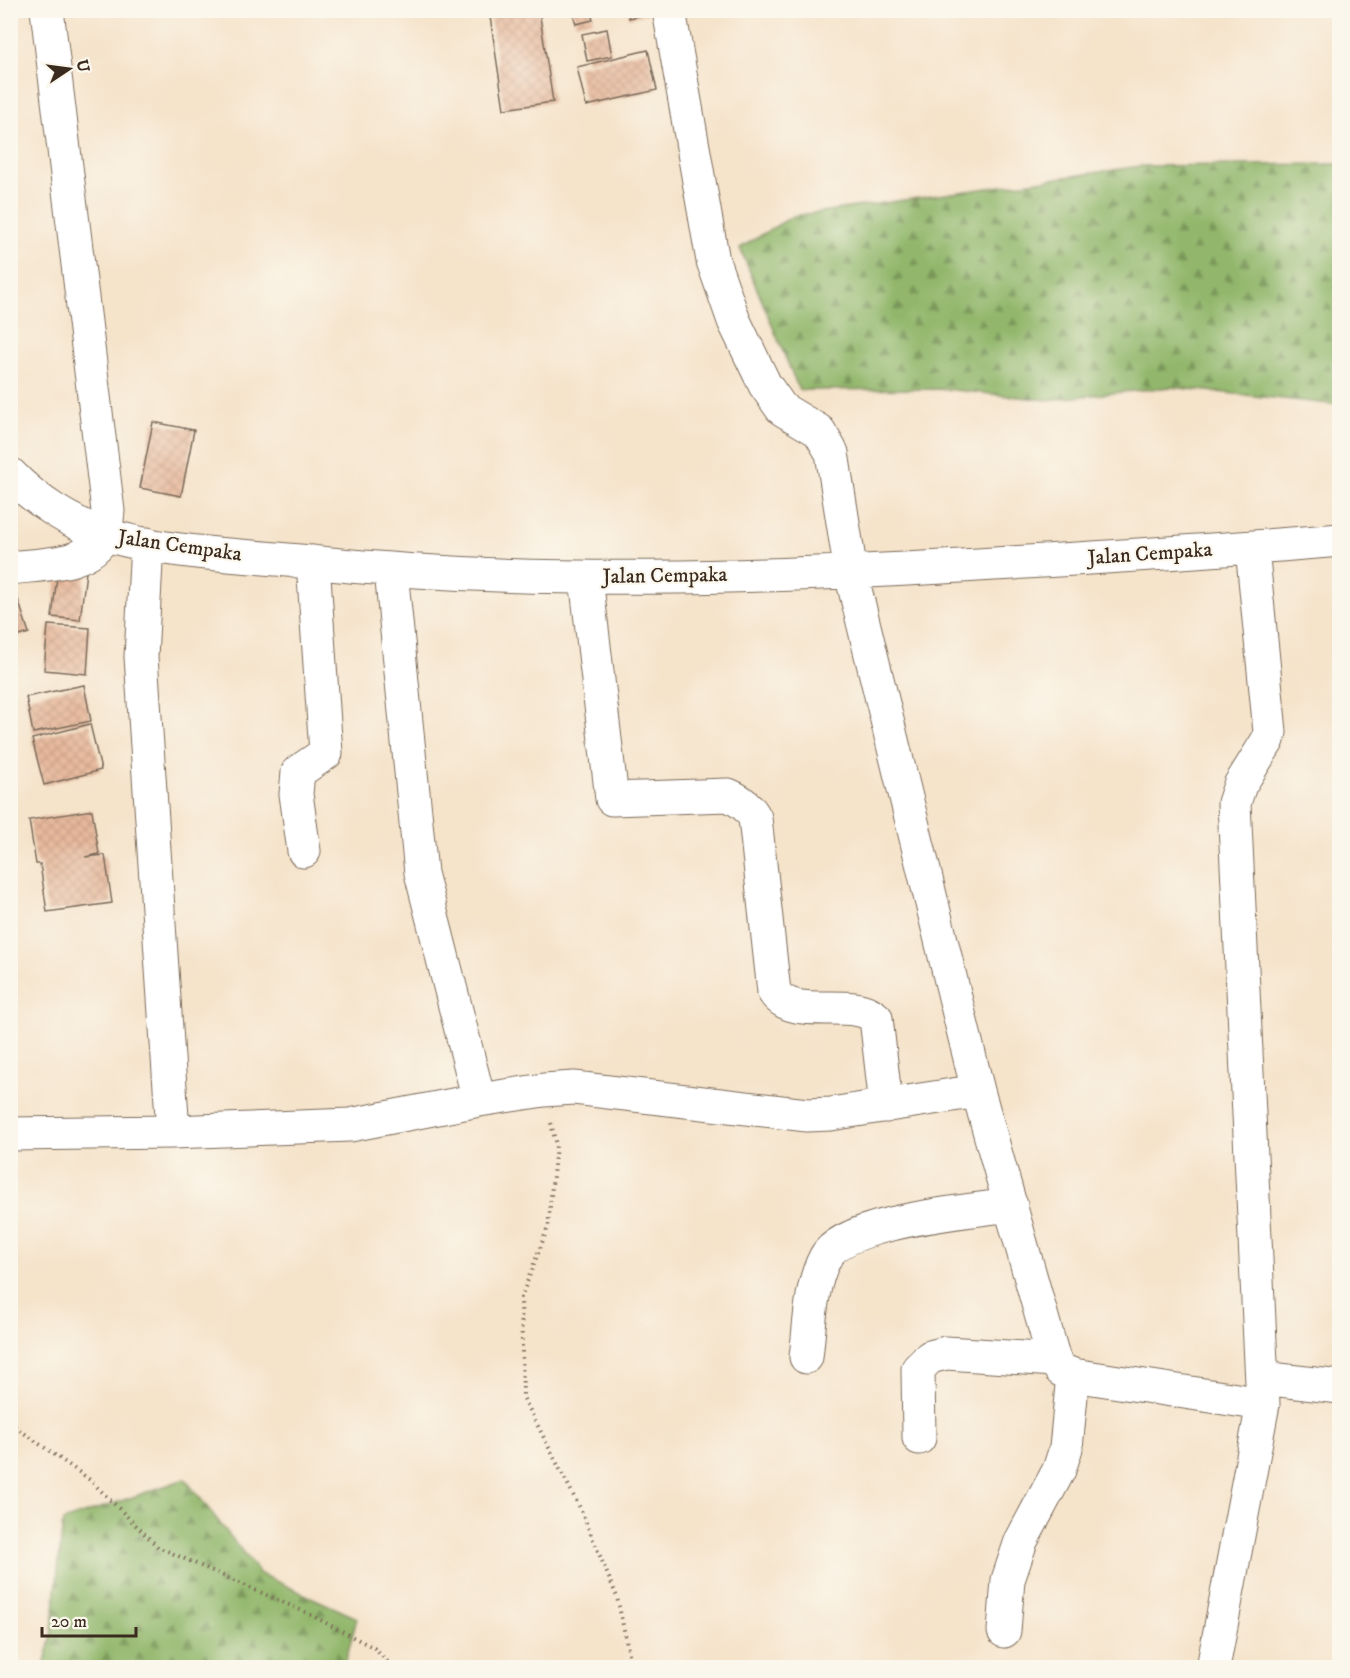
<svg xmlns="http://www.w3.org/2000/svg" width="1350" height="1678" viewBox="0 0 1350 1678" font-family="'IM FELL DW Pica',serif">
<defs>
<pattern id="forest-firs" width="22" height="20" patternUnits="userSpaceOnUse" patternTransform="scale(1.5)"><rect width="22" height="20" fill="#92b76c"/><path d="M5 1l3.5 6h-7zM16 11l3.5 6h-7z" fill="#789558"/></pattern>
<pattern id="building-cross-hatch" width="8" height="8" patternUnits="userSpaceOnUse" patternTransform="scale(1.5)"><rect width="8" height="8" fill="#e7b99c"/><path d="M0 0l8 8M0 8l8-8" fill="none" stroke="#c79f86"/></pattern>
</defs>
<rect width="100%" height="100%" fill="#fbf7ec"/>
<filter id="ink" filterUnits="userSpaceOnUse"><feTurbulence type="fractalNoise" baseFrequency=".0167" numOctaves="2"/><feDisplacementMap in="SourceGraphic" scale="12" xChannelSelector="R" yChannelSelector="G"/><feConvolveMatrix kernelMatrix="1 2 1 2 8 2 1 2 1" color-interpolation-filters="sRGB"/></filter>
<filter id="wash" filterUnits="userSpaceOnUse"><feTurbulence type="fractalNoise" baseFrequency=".008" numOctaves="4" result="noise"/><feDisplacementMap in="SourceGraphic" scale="24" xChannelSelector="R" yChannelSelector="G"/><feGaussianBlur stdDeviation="1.35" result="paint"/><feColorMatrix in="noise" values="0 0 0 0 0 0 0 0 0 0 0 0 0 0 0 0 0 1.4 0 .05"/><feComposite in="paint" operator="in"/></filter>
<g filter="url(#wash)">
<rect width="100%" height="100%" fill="#f5e3ca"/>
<path fill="url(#forest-firs)" stroke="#667045" stroke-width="1.5" d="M1339 164V405L1170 387 1047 400 945 389 799 390 740 248 793 216 1141 166Z
M185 1479 260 1574 357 1618 344 1667H44L51 1639 63 1521Z"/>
<g id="blocks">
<path fill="url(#building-cross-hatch)" d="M489 10H539L553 102 504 109Z
M572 10H590L593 20 576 24Z
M627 10H651V13L629 18Z
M607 29 612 56 587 61 582 34Z
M648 50 657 90 586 106 577 67Z
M153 422 194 430 181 496 140 488Z
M58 568 86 572 80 620 52 617Z
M10 575 29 633 10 639Z
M48 625 90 628 87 674 44 670Z
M84 685 91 721 33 733 26 697Z
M90 724 101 770 44 785 32 739Z
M92 810 99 854 85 857 105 855 112 903 47 912 40 864H36L29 820Z"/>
</g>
</g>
<g filter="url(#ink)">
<use href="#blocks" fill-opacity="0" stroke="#7c6b5a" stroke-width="1.5"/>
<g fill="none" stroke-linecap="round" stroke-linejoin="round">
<g stroke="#7c6b5a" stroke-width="35">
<path id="street" d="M669 10 713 261 734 321 765 385 782 409 819 431 832 453 851 573 978 1091 1054 1360 1061 1370 1073 1375 1263 1404
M10 474C36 501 71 524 107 535 168 554 245 555 309 562 536 586 766 578 994 564 1109 557 1224 550 1340 540
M147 544 141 657 173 1132
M10 568C39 564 91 566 104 535 107 528 107 518 108 511L47 10
M391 571 421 873 479 1100
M586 578 612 799 728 795C740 800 749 806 755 818L774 992C793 1022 853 996 876 1018L886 1106
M304 851 296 794 298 772 326 753 313 562
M10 1134 173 1132 350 1125 479 1100 544 1090 574 1088 807 1115 831 1114 978 1091
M806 1357C810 1325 810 1287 825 1258 843 1221 971 1211 1011 1205
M1262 1378 1340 1387
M919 1438 918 1369 930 1357 946 1353 1054 1360
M1004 1631 1008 1580 1021 1541 1059 1470 1066 1448 1073 1375
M1213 1668 1263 1404 1234 803 1240 785 1268 740 1270 732 1252 548"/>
</g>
<path stroke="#7c6b5a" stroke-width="4" stroke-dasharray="1.5 4.5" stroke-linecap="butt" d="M551 1123 556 1145 548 1227 521 1298 523 1397 580 1508 617 1597 632 1668
M10 1423 90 1480 158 1547 305 1612 374 1648 394 1668"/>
<use href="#street" stroke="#fff" stroke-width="33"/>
</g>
</g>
<g text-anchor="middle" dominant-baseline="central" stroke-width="4.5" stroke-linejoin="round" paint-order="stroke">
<g font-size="21" fill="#3b2a1e" stroke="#fbf7ec">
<text transform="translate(180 546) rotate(8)">Jalan Cempaka</text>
<text transform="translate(1150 554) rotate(-4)">Jalan Cempaka</text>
<text transform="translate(665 576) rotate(-1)">Jalan Cempaka</text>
</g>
</g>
<rect width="1350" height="1678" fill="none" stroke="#fbf7ec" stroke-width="36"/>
<g transform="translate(69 69) rotate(77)" stroke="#fbf7ec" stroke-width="4.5" paint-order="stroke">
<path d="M0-4.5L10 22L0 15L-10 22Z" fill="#3b2a1e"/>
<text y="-9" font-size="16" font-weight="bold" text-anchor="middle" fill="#3b2a1e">U</text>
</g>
<path d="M42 1627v9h94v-9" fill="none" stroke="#3b2a1e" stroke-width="3"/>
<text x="51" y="1627" font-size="18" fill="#3b2a1e" stroke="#fbf7ec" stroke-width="4.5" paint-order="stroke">20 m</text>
</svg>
